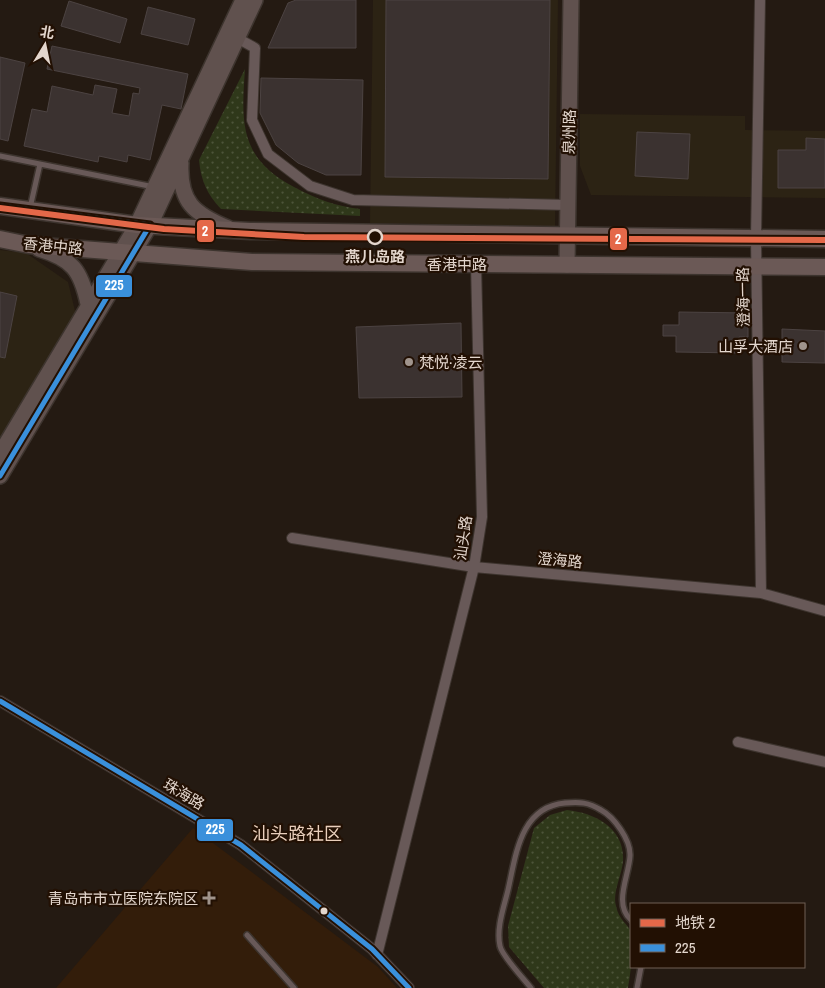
<svg xmlns="http://www.w3.org/2000/svg" width="825" height="988" viewBox="0 0 825 988" font-family="'Archivo Narrow','Noto Sans SC',sans-serif">
<defs>
<pattern id="park-dots" width="8" height="8" patternUnits="userSpaceOnUse" patternTransform="scale(1.25)"><rect width="8" height="8" fill="#2f381a"/><path d="M2 2h.1M6 6h.1" fill="none" stroke="#4d543a" stroke-width="1.8" stroke-linecap="round"/></pattern>
</defs>
<rect width="100%" height="100%" fill="#241a12"/>
<path fill="#2c2314" d="M373 0H558L555 226 370 223Z
M580 114 745 116V130L825 131V198L591 195 580 166Z
M0 250 26 253 68 282 76 315 0 446Z"/>
<path fill="#331d0a" d="M193 828 378 967 397 988H56Z"/>
<path fill="url(#park-dots)" d="M245 69C241 125 240 158 294 187 316 199 336 206 360 209V216L221 209C207 194 201 181 199 160Z
M567 810C595 813 625 828 623 861 622 875 612 893 616 906 619 920 627 923 631 932 635 942 630 978 628 988H544L509 947 508 926 534 828 550 815Z"/>
<path fill="#3b3230" stroke="#4c4342" d="M296 0H356V48H268L288 3Z
M386 0H550L548 179 385 177Z
M69 1 127 19 120 43 61 26Z
M148 7 195 19 188 45 141 34Z
M52 46 188 74 181 109 162 105 150 160 128 155 127 162 99 156 98 162 24 146 32 109 47 112 52 86 93 95 95 85 117 89 112 113 129 116 133 93 139 94 140 88 47 69Z
M0 57 25 63 8 141 0 139Z
M261 78 363 80 361 175H326L298 163 276 145 260 113Z
M637 132 690 134 688 179 635 176Z
M806 138 825 139V188H778V150H806Z
M0 292 17 296 5 358 0 357Z
M679 312 748 313V337H739V353L676 352V336H663V325H679Z
M461 323 462 397 359 398 356 327Z
M782 329 825 331V363L782 362Z"/>
<g fill="none" stroke-linecap="round" stroke-linejoin="round">
<g stroke="#3d342e" stroke-width="8">
<path id="lane" d="M0 156 154 187
M30 208 40 164
M247 935 294 988
M531 988C524 979 502 956 500 946 496 928 504 907 508 890 516 855 520 807 565 803 580 802 588 802 601 810 614 817 631 840 630 856 629 876 613 904 631 920
M637 988 641 967"/>
</g>
<g stroke="#3d342e" stroke-width="12">
<path id="street" d="M760 0 756 238 761 593
M237 38 255 48 252 120 268 154 310 186 353 200 568 205
M292 538 474 567 761 593 825 611
M0 701 241 845 372 949 409 988
M738 742 825 762
M377 955 474 567 482 517 476 264"/>
</g>
<g stroke="#3d342e" stroke-width="18">
<path id="secondary" d="M181 163C179 202 194 214 228 228
M39 249C72 259 81 270 88 304
M567 265 571 0
M0 454 137 225 243 0
M0 476 150 225 255 0"/>
</g>
<g stroke="#3d342e" stroke-width="19">
<path id="primary" d="M0 206 137 225 250 231 825 239
M0 239 29 245 252 262 825 267"/>
</g>
<use href="#lane" stroke="#685958" stroke-width="5"/>
<use href="#street" stroke="#685958" stroke-width="10"/>
<use href="#secondary" stroke="#60514e" stroke-width="15"/>
<use href="#primary" stroke="#6b5956" stroke-width="16"/>
<g stroke="#221003" stroke-width="9">
<path id="bus-1" d="M0 206 150 225 0 476
M0 701 241 845 372 949 409 988"/>
</g>
<use href="#bus-1" stroke="#3a90db" stroke-width="5"/>
<g stroke="#221003" stroke-width="10">
<path id="metro-1" d="M0 208 164 229 304 237 825 240"/>
</g>
<use href="#metro-1" stroke="#e46849" stroke-width="6"/>
</g>
<circle fill="#221003" stroke="#e3d6cd" stroke-width="2.5" cx="375" cy="237" r="7"/>
<g fill="#a0948c" stroke="#221003" stroke-width="2">
<circle cx="803" cy="346" r="5"/>
<circle cx="409" cy="362" r="5"/>
<path d="M206.5 890.5h5v5h5v5h-5v5h-5v-5h-5v-5h5z"/>
</g>
<circle fill="#e3d6cd" stroke="#221003" stroke-width="2" cx="324" cy="911" r="4.5"/>
<g text-anchor="middle" dominant-baseline="central" stroke-width="4.5" stroke-linejoin="round" paint-order="stroke">
<g font-size="15" fill="#e3d6cd" stroke="#221003">
<text transform="translate(569 132) rotate(-89)">泉州路</text>
<text transform="translate(53 246) rotate(6)">香港中路</text>
<text x="457" y="264">香港中路</text>
<text transform="translate(743 297) rotate(-91)">澄海一路</text>
<text transform="translate(463 538) rotate(-82)">汕头路</text>
<text transform="translate(560 560) rotate(5)">澄海路</text>
<text transform="translate(184 794) rotate(31)">珠海路</text>
</g>
<g font-size="15" font-weight="bold" fill="#e3d6cd" stroke="#221003">
<text x="375" y="256">燕儿岛路</text>
</g>
<g font-size="15" fill="#e3d6cd" stroke="#221003" text-anchor="end">
<text x="793" y="346">山孚大酒店</text>
<text x="419" y="362" text-anchor="start">梵悦·凌云</text>
<text x="198" y="898">青岛市市立医院东院区</text>
</g>
<g font-size="18" fill="#e9cfbc" stroke="#221003">
<text x="297" y="833">汕头路社区</text>
</g>
</g>
<g stroke="#221003" stroke-width="2">
<rect x="196" y="219" width="19" height="24" rx="5" fill="#e46849"/>
<rect x="609" y="227" width="19" height="24" rx="5" fill="#e46849"/>
<rect x="95" y="274" width="38" height="24" rx="5" fill="#3a90db"/>
<rect x="196" y="818" width="38" height="24" rx="5" fill="#3a90db"/>
</g>
<g font-size="14" text-anchor="middle" font-weight="bold" fill="#fff">
<text x="205" y="236">2</text>
<text x="618" y="244">2</text>
<text x="114" y="290">225</text>
<text x="215" y="834">225</text>
</g>
<rect x="630" y="903" width="175" height="65" fill="#221003" stroke="#6f5f54"/>
<rect x="640" y="919" width="25" height="8" fill="#e46849" stroke="#6f5f54"/>
<text x="675" y="928" font-size="15" fill="#e3d6cd">地铁 2</text>
<rect x="640" y="944" width="25" height="8" fill="#3a90db" stroke="#6f5f54"/>
<text x="675" y="953" font-size="15" fill="#e3d6cd">225</text>
<g transform="translate(45 45) rotate(10)" stroke="#221003" stroke-width="4" paint-order="stroke">
<path d="M0-4L9 19L0 12L-9 19Z" fill="#e3d6cd"/>
<text y="-8" font-size="14" font-weight="bold" text-anchor="middle" fill="#e3d6cd">北</text>
</g>
</svg>
